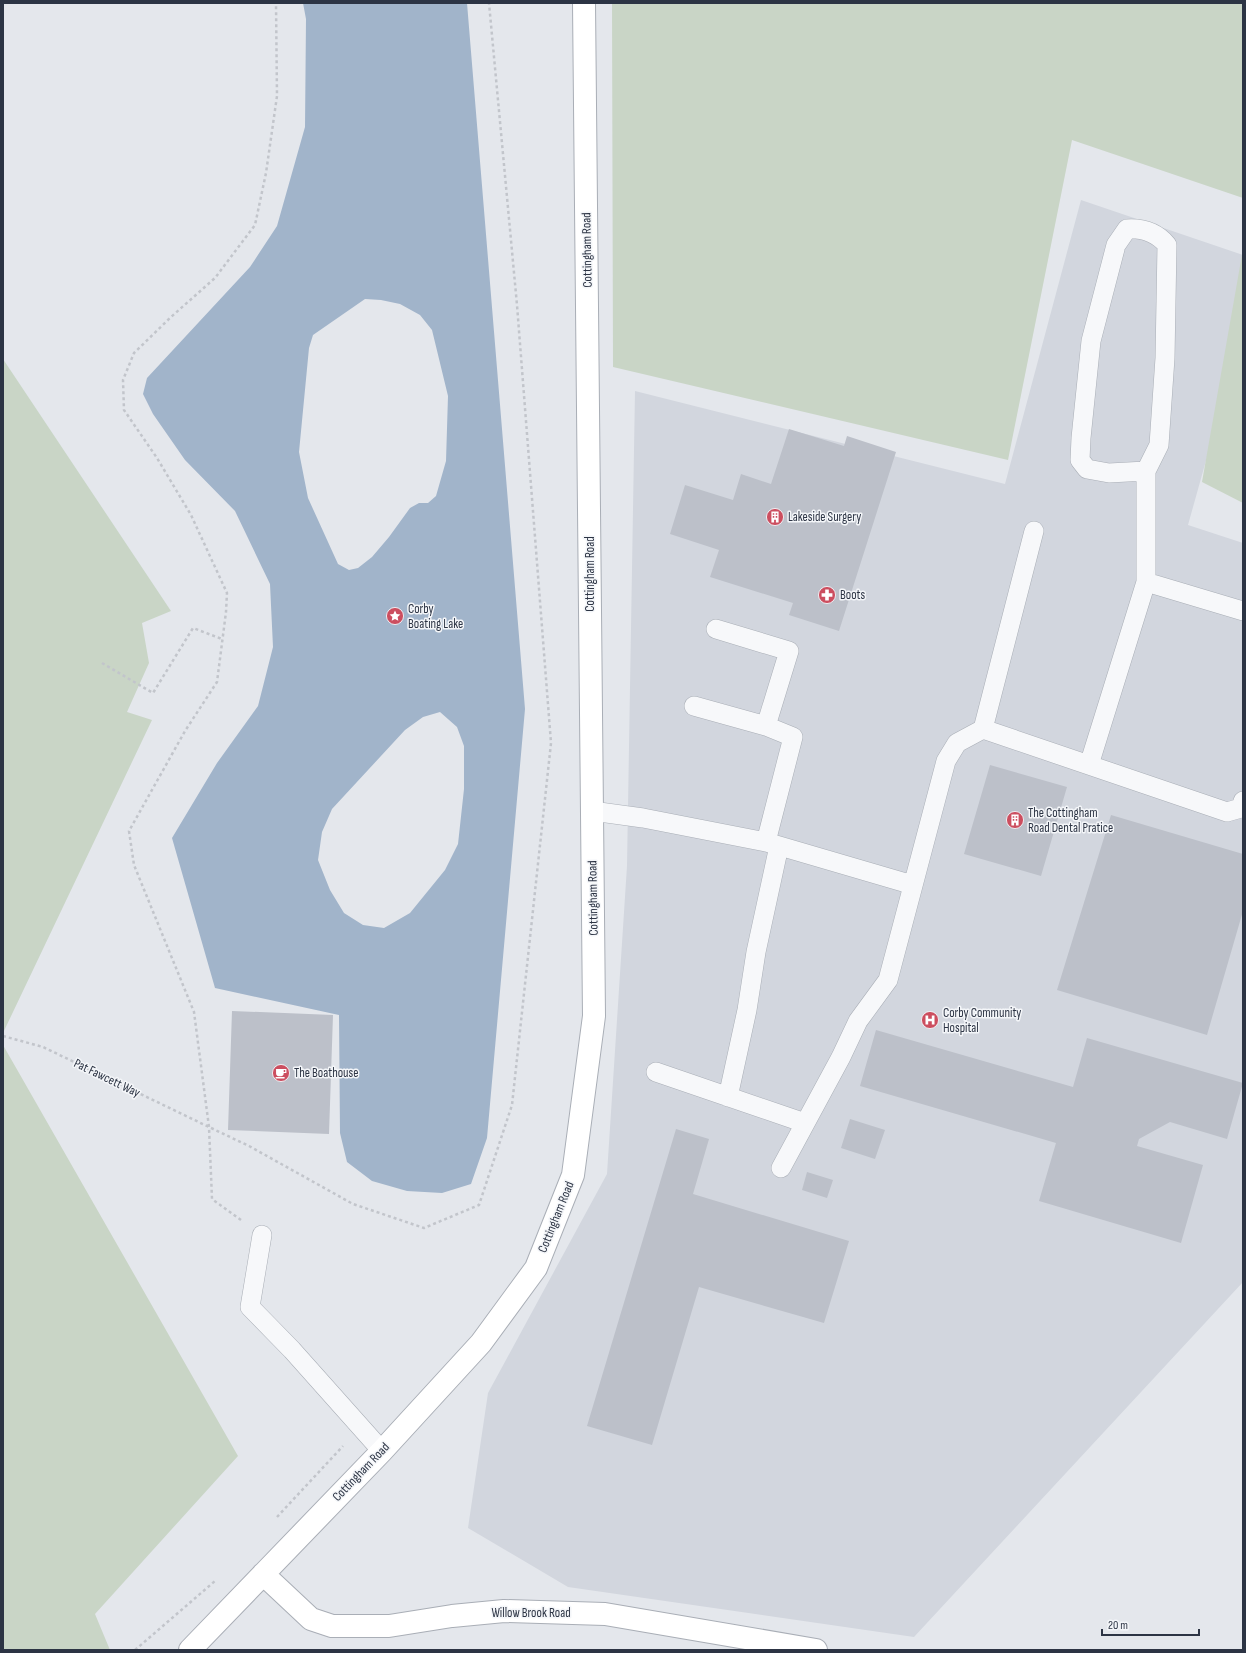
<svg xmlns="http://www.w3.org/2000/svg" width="1246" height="1653" viewBox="0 0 1246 1653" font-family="'Sofia Sans Condensed',sans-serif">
<rect width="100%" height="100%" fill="#e4e7ec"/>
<path fill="#d2d6de" d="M1081 200 1243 255V328L1188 525 1243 543V1282L914 1637 568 1587 468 1528 488 1393 607 1174 627 866 635 391 1005 484Z"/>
<path fill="#c9d5c6" d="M612 3H1243V198L1072 140 1008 460 613 367Z
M1243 249V503L1202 482Z
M3 359 171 611 142 623 149 663 127 712 152 720 3 1033Z
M3 1045 238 1456 95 1614 110 1650H3Z"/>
<path fill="#a1b4ca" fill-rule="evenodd" d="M303 3H467L525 709 487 1138 471 1184 442 1193 407 1191 372 1181 347 1162 340 1133 339 1015 215 988 172 838 217 763 258 706 273 647 270 584 235 511 185 460 153 414 143 394 147 378 250 267 277 226 305 127 306 19ZM365 299 381 300 400 304 420 315 432 330 448 396 446 461 436 496 428 503H419L410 508 389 537 372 557 358 568 349 570 338 564 308 498 299 452 309 348 313 335ZM440 712 457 727 464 746V789L458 844 445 870 410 913 384 928 363 925 344 913 330 890 318 860 322 832 332 809 405 730 423 717Z"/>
<path fill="#bcc0c9" d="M789 429 844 446 847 436 896 452 839 631 789 615 793 603 710 577 719 550 670 534 685 485 733 500 741 474 771 484Z
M990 765 1067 787 1041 876 964 854Z
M1111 815 1243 854V911L1207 1035 1057 990Z
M232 1011 333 1015 329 1134 228 1130Z
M876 1030 1073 1087 1087 1038 1243 1083 1227 1139 1170 1122 1139 1139 1137 1146 1203 1165 1181 1243 1039 1201 1056 1143 860 1086Z
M850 1119 885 1130 875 1159 841 1148Z
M676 1129 709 1139 693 1194 849 1241 824 1323 699 1287 652 1445 587 1426Z
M807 1172 833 1180 827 1198 802 1190Z"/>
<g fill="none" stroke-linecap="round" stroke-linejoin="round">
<g stroke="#a9aeb6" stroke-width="20">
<path id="lane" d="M1146 582V471L1159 445 1165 358 1167 245C1157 233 1143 228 1127 229L1116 245 1091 341 1081 438 1080 460 1087 469 1109 473 1146 471
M716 629 789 651 766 726 793 737 766 842
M694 706 766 726
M983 729 1034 531
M1089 765 1146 582 1243 611
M592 811 643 818 766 842 913 885
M656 1072 805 1123
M728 1097 747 1010 756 952 779 846
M781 1168 841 1057 858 1021 888 980 946 761 957 743 983 729 1227 812 1241 808 1243 801
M262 1235 250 1307 292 1350 382 1451"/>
</g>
<g stroke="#a9aeb6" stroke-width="24">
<path id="secondary" d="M263 1574 311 1619 332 1626H389L452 1616 504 1611 605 1614 816 1650
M190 1650 382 1451 481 1343 536 1268 573 1175 594 1016 584 3"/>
</g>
<path stroke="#c2c5cb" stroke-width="2.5" stroke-dasharray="3 3" stroke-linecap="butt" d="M102 663 153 693 193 628 222 639
M3 1036 43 1047 209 1127 249 1146 353 1204 424 1228 479 1205 512 1105 551 743 517 305 489 3
M241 1220 212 1199 209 1127 194 1012 134 865 129 831 185 731 217 682 226 612 227 593 191 515 157 458 124 410 123 380 134 353 171 317 215 278 255 225 266 173 277 96 276 3
M277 1517 343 1446
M135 1650 215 1581"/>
<use href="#lane" stroke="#f7f8fa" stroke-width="19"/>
<use href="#secondary" stroke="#fff" stroke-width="22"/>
</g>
<defs>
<g id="building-disc" transform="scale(0.9)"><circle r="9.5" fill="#cc4e5f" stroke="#f4f6f9"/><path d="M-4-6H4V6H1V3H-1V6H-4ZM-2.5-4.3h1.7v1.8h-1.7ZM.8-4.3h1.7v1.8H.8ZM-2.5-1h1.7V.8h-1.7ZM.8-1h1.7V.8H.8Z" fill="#fff"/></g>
<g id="pharmacy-disc" transform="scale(0.9)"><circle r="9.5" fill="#cc4e5f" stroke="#f4f6f9"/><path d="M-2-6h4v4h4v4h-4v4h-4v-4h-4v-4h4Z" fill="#fff"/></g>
<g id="sight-disc" transform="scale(0.9)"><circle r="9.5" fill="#cc4e5f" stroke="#f4f6f9"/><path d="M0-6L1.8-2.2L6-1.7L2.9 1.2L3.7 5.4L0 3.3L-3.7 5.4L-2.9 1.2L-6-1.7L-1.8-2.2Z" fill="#fff"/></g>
<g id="hospital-disc" transform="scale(0.9)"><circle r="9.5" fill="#cc4e5f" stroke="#f4f6f9"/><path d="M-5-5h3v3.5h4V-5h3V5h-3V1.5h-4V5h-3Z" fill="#fff"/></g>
<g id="cafe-disc" transform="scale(0.9)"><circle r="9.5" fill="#cc4e5f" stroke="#f4f6f9"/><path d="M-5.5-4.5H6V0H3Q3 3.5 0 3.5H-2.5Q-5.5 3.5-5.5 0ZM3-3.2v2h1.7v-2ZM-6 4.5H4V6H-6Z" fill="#fff"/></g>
</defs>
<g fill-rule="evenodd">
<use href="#building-disc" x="775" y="517"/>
<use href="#pharmacy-disc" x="827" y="595"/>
<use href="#sight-disc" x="395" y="616"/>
<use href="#building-disc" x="1015" y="820"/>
<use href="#hospital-disc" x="930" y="1020"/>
<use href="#cafe-disc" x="281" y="1073"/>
</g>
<g text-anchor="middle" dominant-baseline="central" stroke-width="3" stroke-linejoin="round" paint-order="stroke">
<g font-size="13" fill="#2c3444" stroke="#f4f6f9">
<text transform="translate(587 250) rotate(-91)">Cottingham Road</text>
<text transform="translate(590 574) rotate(-90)">Cottingham Road</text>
<text transform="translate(593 898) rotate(-91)">Cottingham Road</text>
<text transform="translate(107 1078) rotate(26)">Pat Fawcett Way</text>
<text transform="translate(556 1217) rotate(-68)">Cottingham Road</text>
<text transform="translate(361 1472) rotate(-46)">Cottingham Road</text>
<text x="531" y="1613">Willow Brook Road</text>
</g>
<g font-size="13" fill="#2c3444" stroke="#f4f6f9" text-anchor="start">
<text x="788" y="517">Lakeside Surgery</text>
<text x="840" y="595">Boots</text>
<text x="408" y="609">Corby<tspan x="408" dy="15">Boating Lake</tspan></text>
<text x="1028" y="813">The Cottingham<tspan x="1028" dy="15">Road Dental Pratice</tspan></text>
<text x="943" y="1013">Corby Community<tspan x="943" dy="15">Hospital</tspan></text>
<text x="294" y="1073">The Boathouse</text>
</g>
</g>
<rect width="1246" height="1653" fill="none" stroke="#2c3444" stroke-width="8"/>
<path d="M1102 1629v6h97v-6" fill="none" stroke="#2c3444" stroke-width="2"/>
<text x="1108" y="1629" font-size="12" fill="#2c3444" stroke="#f4f6f9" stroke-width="3" paint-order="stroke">20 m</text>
</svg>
